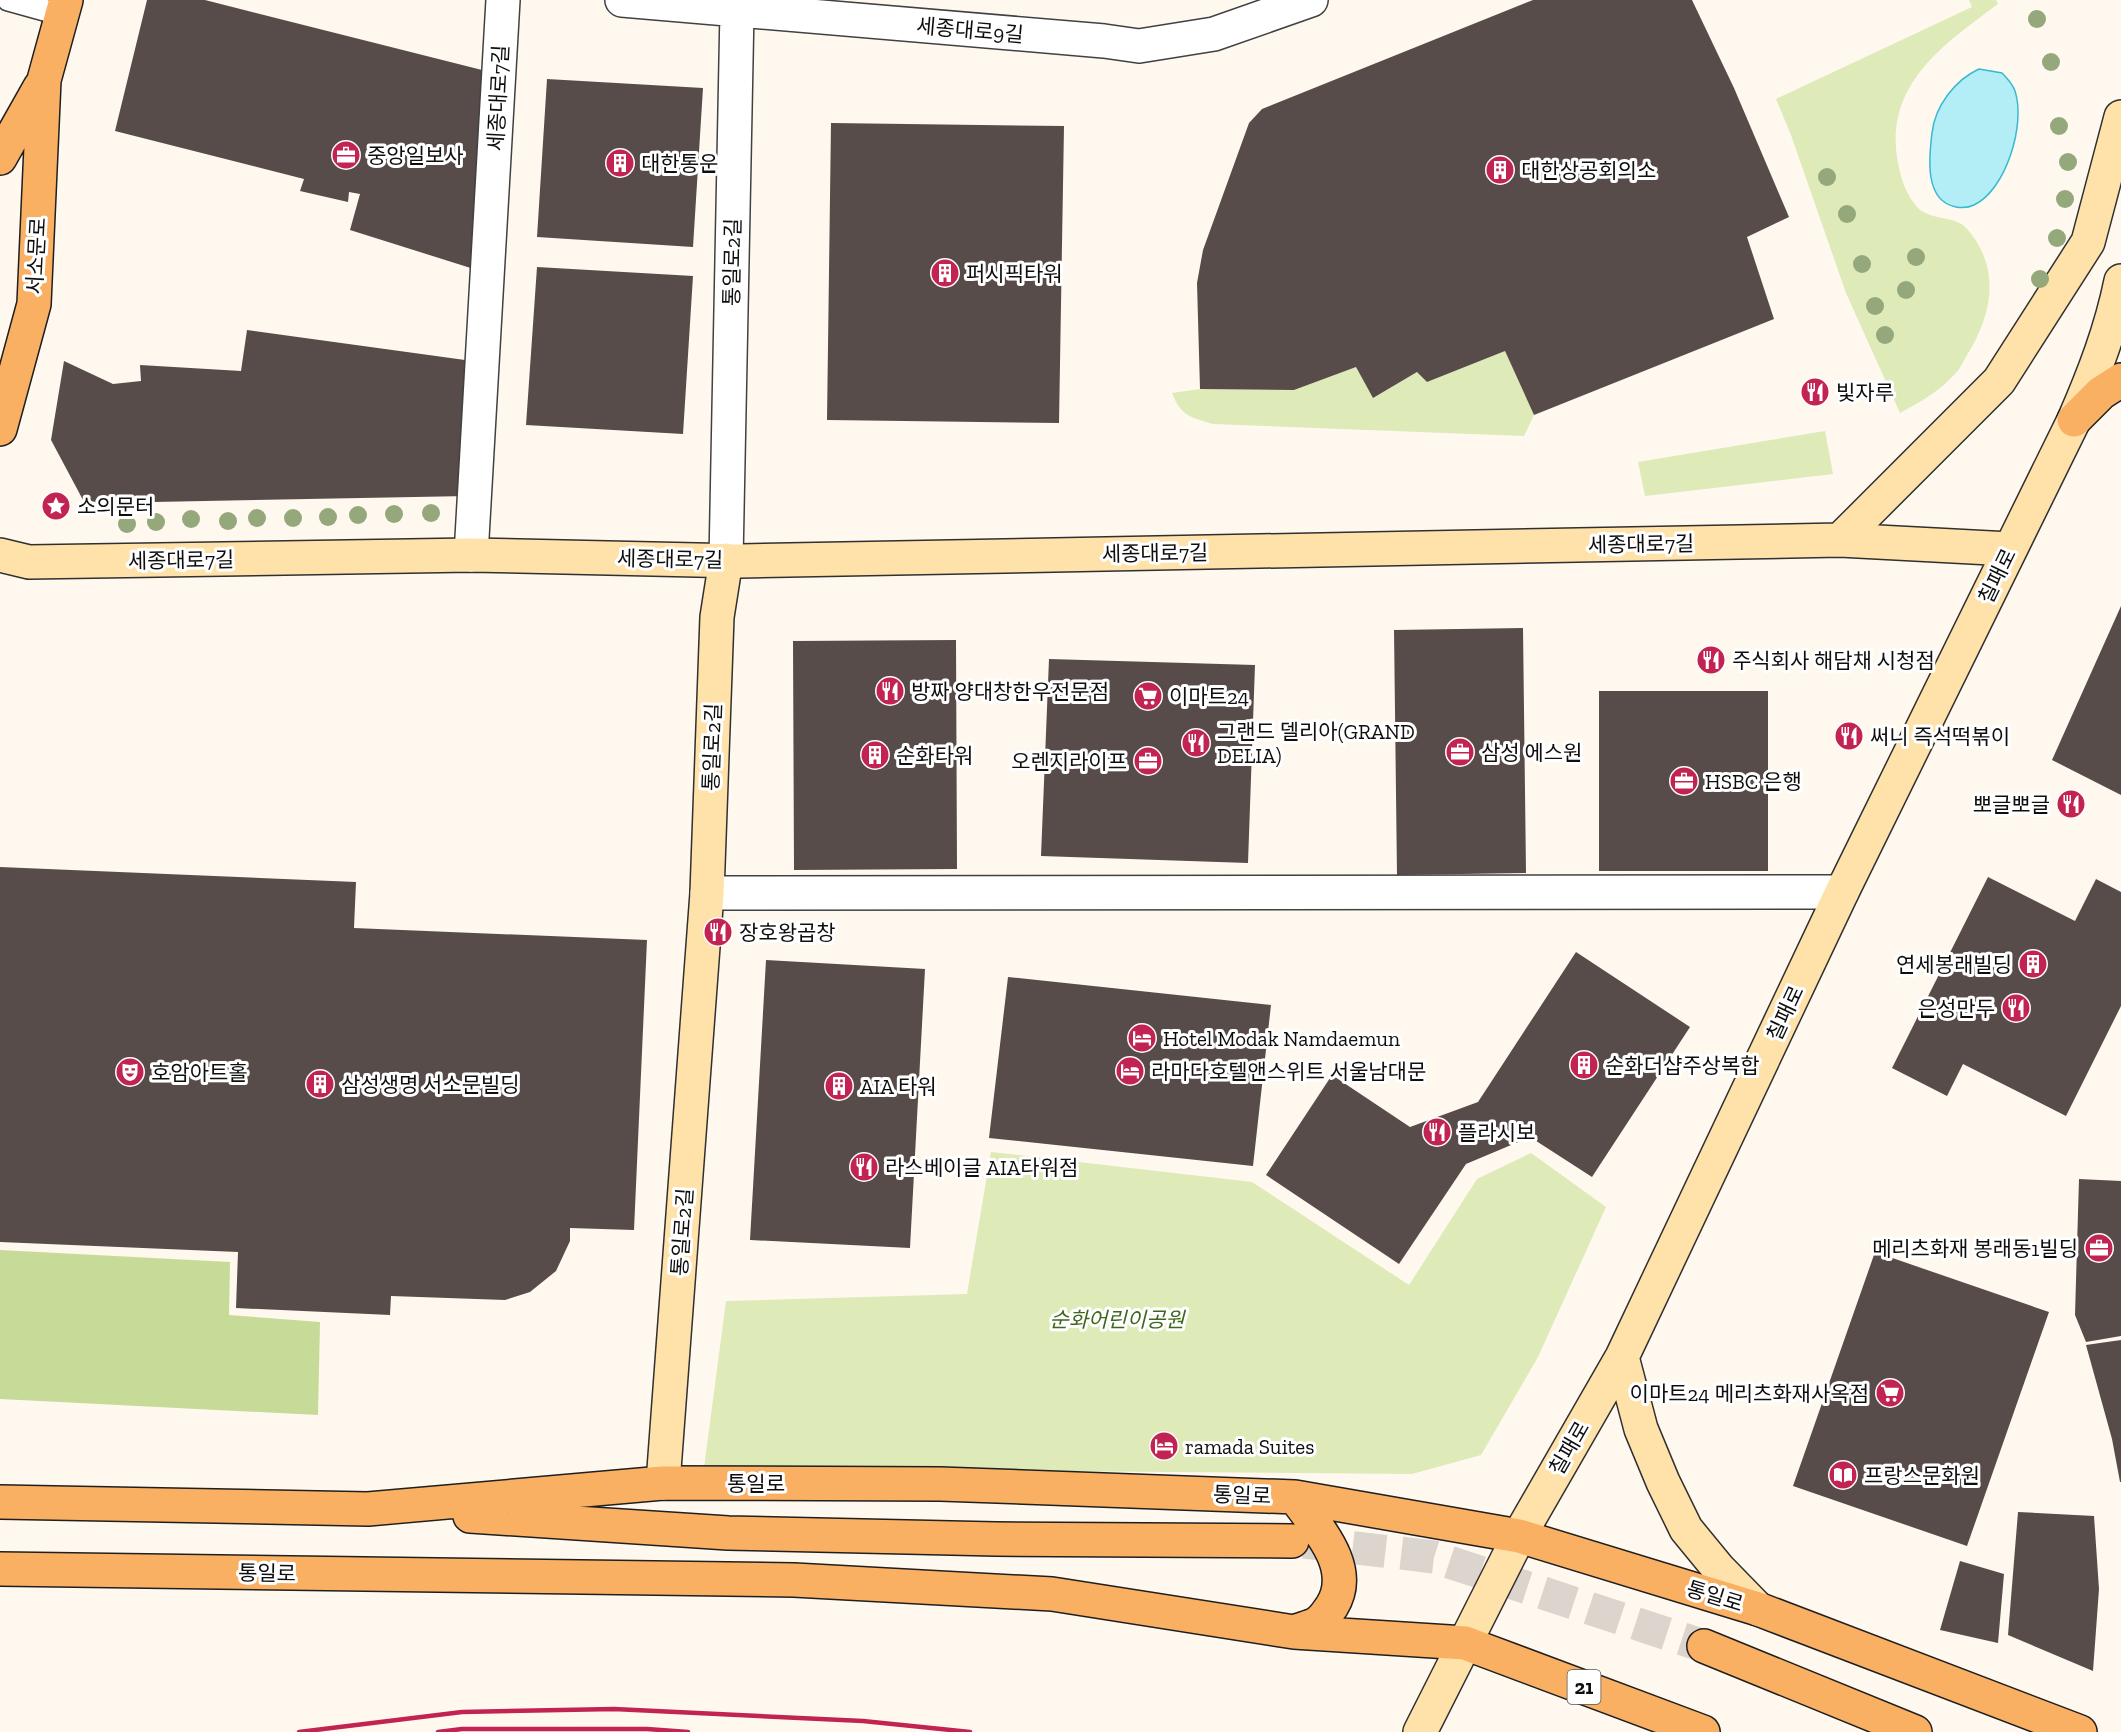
<svg xmlns="http://www.w3.org/2000/svg" width="2121" height="1732" viewBox="0 0 2121 1732" font-family="'Zilla Slab','Noto Sans KR',serif">
<rect width="100%" height="100%" fill="#fff8ef"/>
<path fill="#deeab8" d="M1969 0H1996L1998 4C1944 44 1883 85 1898 163 1901 179 1906 195 1918 208 1931 221 1956 215 1967 229 2001 268 1993 313 1967 355 1963 362 1959 371 1952 377 1937 393 1918 403 1900 413L1846 293 1791 135 1776 99 1972 7Z
M1505 351 1534 415 1524 436 1213 424C1190 417 1181 416 1172 393L1200 389 1294 390 1356 367 1373 398 1417 372 1427 382Z
M1825 431 1833 474 1645 496 1638 462Z
M991 1152 1252 1182 1409 1285 1477 1179 1531 1153 1606 1207 1538 1357 1481 1455 1412 1474 704 1468 726 1301 967 1294Z"/>
<path fill="#c6db97" d="M0 1250 230 1262 229 1315 320 1322 318 1415 0 1399Z"/>
<path fill="#b3eef7" stroke="#38b9d0" stroke-width="1.5" d="M1979 69 2002 73C2007 78 2013 85 2015 91 2026 124 2006 190 1974 205 1968 208 1962 208 1956 207 1924 201 1929 157 1932 133 1935 106 1955 80 1979 69Z"/>
<path fill="#574c4a" d="M147 0H205L486 71 477 270 350 230 360 194 349 192 348 202 300 191 304 179 115 131Z
M1533 0H1692L1734 88 1789 217 1747 237 1774 319 1534 415 1505 351 1427 382 1417 372 1373 398 1356 367 1294 390 1200 389 1197 283 1203 250 1249 123 1262 109Z
M547 79 703 88 693 247 537 237Z
M831 123 1064 126 1059 423 827 420Z
M537 267 693 276 683 434 526 425Z
M247 330 465 360 468 496 103 503 83 500 51 440 64 361 113 384 141 381 140 365 241 371Z
M2121 606V795L2052 760Z
M1523 628 1526 873 1397 875 1394 630Z
M956 640 957 869 794 870 793 641Z
M1049 659 1255 665 1248 863 1041 856Z
M1599 691H1768V871H1599Z
M0 867 356 882 354 928 647 940 634 1230 570 1228V1241L556 1271 530 1292 505 1300 391 1296 390 1315 236 1308 238 1252 0 1242Z
M1988 877 2075 921 2096 879 2121 892V1006L2066 1116 1963 1064 1947 1096 1892 1068Z
M1576 952 1690 1027 1592 1177 1530 1137 1466 1164 1399 1264 1266 1175 1332 1075 1410 1127 1478 1102Z
M766 960 925 969 910 1248 750 1240Z
M1008 977 1271 1005 1253 1166 989 1138Z
M2079 1179 2121 1181V1336L2086 1342 2075 1315Z
M1875 1252 2049 1312 1967 1546 1793 1486Z
M2121 1340V1482H2120L2112 1439 2086 1345Z
M2018 1512 2094 1516 2099 1589 2093 1671 2008 1635Z
M1960 1561 2004 1574 1998 1643 1940 1630Z"/>
<g fill="none" stroke-linecap="round" stroke-linejoin="round">
<path stroke="#dbd5cd" stroke-width="33" stroke-dasharray="33 16" stroke-linecap="butt" d="M1304 1542 1434 1557 1704 1646"/>
<g stroke="#414141" stroke-width="24">
<path id="lane" d="M8 0 62 15"/>
</g>
<g stroke="#414141" stroke-width="36">
<path id="street" d="M622 0 1104 41 1139 46 1214 34 1311 0
M471 555 503 0
M726 560 737 10
M707 893 1842 892"/>
</g>
<g stroke="#303030" stroke-width="36">
<path id="secondary" d="M1840 540 1999 381 2088 242 2121 117
M0 555 29 562 471 555 741 561 1840 540 2010 549
M1622 1357 1641 1429 1663 1482 1686 1529 1718 1568 1758 1609
M663 1483 707 893 717 617 726 560
M1420 1732 1519 1536 1622 1357 1842 892 2074 420C2094 374 2111 330 2121 281"/>
</g>
<g stroke="#1f1f1f" stroke-width="36">
<path id="primary" d="M0 158 40 87
M2074 420 2101 393 2121 380
M0 429 34 304 44 80 66 0
M0 1502 368 1509 663 1483 940 1484 1295 1497 1519 1536 1758 1609 2080 1732
M470 1516 728 1533 996 1539 1292 1541
M0 1569 794 1580 1052 1594 1294 1632 1465 1643 1703 1732
M1294 1632C1301 1629 1310 1627 1316 1624 1323 1620 1328 1612 1332 1606 1356 1567 1316 1527 1295 1497
M1704 1646 1915 1732"/>
</g>
<use href="#lane" stroke="#fff" stroke-width="21"/>
<use href="#street" stroke="#fff" stroke-width="33"/>
<use href="#secondary" stroke="#ffe1aa" stroke-width="33"/>
<use href="#primary" stroke="#fab063" stroke-width="33"/>
<path stroke="#c12352" stroke-width="4.5" d="M299 1732 462 1712 614 1709 863 1721 970 1732
M438 1732 462 1729H647L688 1732"/>
</g>
<g fill="#95a87c">
<circle cx="2037" cy="19" r="9"/>
<circle cx="2051" cy="62" r="9"/>
<circle cx="2059" cy="126" r="9"/>
<circle cx="2068" cy="162" r="9"/>
<circle cx="1827" cy="177" r="9"/>
<circle cx="2065" cy="199" r="9"/>
<circle cx="1847" cy="214" r="9"/>
<circle cx="2057" cy="238" r="9"/>
<circle cx="1916" cy="257" r="9"/>
<circle cx="1862" cy="264" r="9"/>
<circle cx="2040" cy="279" r="9"/>
<circle cx="1906" cy="290" r="9"/>
<circle cx="1875" cy="306" r="9"/>
<circle cx="1885" cy="335" r="9"/>
<circle cx="431" cy="513" r="9"/>
<circle cx="394" cy="514" r="9"/>
<circle cx="358" cy="515" r="9"/>
<circle cx="328" cy="517" r="9"/>
<circle cx="257" cy="518" r="9"/>
<circle cx="293" cy="518" r="9"/>
<circle cx="191" cy="519" r="9"/>
<circle cx="228" cy="521" r="9"/>
<circle cx="156" cy="522" r="9"/>
<circle cx="127" cy="524" r="9"/>
</g>
<defs>
<g id="office-disc" transform="scale(1.5)"><circle r="9.5" fill="#c12352" stroke="#fff"/><path d="M-6-3h4V-5.5h4V-3h4V5H-6ZM-1-4.5V-3h2v-1.5ZM-6 0V1H6V0Z" fill="#fff"/></g>
<g id="building-disc" transform="scale(1.5)"><circle r="9.5" fill="#c12352" stroke="#fff"/><path d="M-4-6H4V6H1V3H-1V6H-4ZM-2.5-4.3h1.7v1.8h-1.7ZM.8-4.3h1.7v1.8H.8ZM-2.5-1h1.7V.8h-1.7ZM.8-1h1.7V.8H.8Z" fill="#fff"/></g>
<g id="restaurant-disc" transform="scale(1.5)"><circle r="9.5" fill="#c12352" stroke="#fff"/><path d="M-5-6h1v4h1v-4h1v4h1v-4h1v5L-1.5 .5V6h-2V.5L-5-1ZM5-6V6H3V1.5H1.5Q1.5-4 5-6Z" fill="#fff"/></g>
<g id="sight-disc" transform="scale(1.5)"><circle r="9.5" fill="#c12352" stroke="#fff"/><path d="M0-6L1.8-2.2L6-1.7L2.9 1.2L3.7 5.4L0 3.3L-3.7 5.4L-2.9 1.2L-6-1.7L-1.8-2.2Z" fill="#fff"/></g>
<g id="supermarket-disc" transform="scale(1.5)"><circle r="9.5" fill="#c12352" stroke="#fff"/><path d="M-6-5.5h2.5l.6 2H6L4.5 2H-2.5L-4.4-4H-6ZM-1.5 3.2a1.3 1.3 0 1 0 .1 0ZM3 3.2a1.3 1.3 0 1 0 .1 0Z" fill="#fff"/></g>
<g id="hotel-disc" transform="scale(1.5)"><circle r="9.5" fill="#c12352" stroke="#fff"/><path d="M-6-4.5h1.5V1H6V5H4.5V3h-9V5H-6ZM-4 0a1.8 1.8 0 1 1 3.6 0ZM.5 0V-2.5h3Q6-2.5 6 0Z" fill="#fff"/></g>
<g id="theatre-disc" transform="scale(1.5)"><circle r="9.5" fill="#c12352" stroke="#fff"/><path d="M-5-5.5Q0-4 5-5.5V0Q5 5 0 6Q-5 5-5 0ZM-3.3-2.5H-1v1.5H-3.3ZM1-2.5H3.3v1.5H1ZM-2.8 1Q0 5.5 2.8 1Z" fill="#fff"/></g>
<g id="library-disc" transform="scale(1.5)"><circle r="9.5" fill="#c12352" stroke="#fff"/><path d="M-6-4Q-3-5.5-.7-3.5V5Q-3 3-6 4ZM6-4Q3-5.5 .7-3.5V5Q3 3 6 4Z" fill="#fff"/></g>
</defs>
<g fill-rule="evenodd">
<use href="#office-disc" x="346" y="155"/>
<use href="#building-disc" x="620" y="163"/>
<use href="#building-disc" x="1500" y="170"/>
<use href="#building-disc" x="945" y="273"/>
<use href="#restaurant-disc" x="1815" y="392"/>
<use href="#sight-disc" x="56" y="506"/>
<use href="#restaurant-disc" x="1711" y="660"/>
<use href="#restaurant-disc" x="890" y="691"/>
<use href="#supermarket-disc" x="1148" y="696"/>
<use href="#restaurant-disc" x="1849" y="736"/>
<use href="#restaurant-disc" x="1196" y="743"/>
<use href="#office-disc" x="1460" y="752"/>
<use href="#building-disc" x="875" y="755"/>
<use href="#office-disc" x="1148" y="761"/>
<use href="#office-disc" x="1684" y="781"/>
<use href="#restaurant-disc" x="2071" y="804"/>
<use href="#restaurant-disc" x="718" y="932"/>
<use href="#building-disc" x="2033" y="964"/>
<use href="#restaurant-disc" x="2016" y="1008"/>
<use href="#hotel-disc" x="1142" y="1038"/>
<use href="#building-disc" x="1584" y="1065"/>
<use href="#hotel-disc" x="1130" y="1071"/>
<use href="#theatre-disc" x="130" y="1072"/>
<use href="#building-disc" x="320" y="1084"/>
<use href="#building-disc" x="839" y="1086"/>
<use href="#restaurant-disc" x="1437" y="1132"/>
<use href="#restaurant-disc" x="864" y="1167"/>
<use href="#office-disc" x="2099" y="1248"/>
<use href="#supermarket-disc" x="1890" y="1393"/>
<use href="#hotel-disc" x="1164" y="1446"/>
<use href="#library-disc" x="1843" y="1475"/>
</g>
<g text-anchor="middle" dominant-baseline="central" stroke-width="6" stroke-linejoin="round" paint-order="stroke">
<rect fill="#fff" stroke="#565656" stroke-width="1.5" x="1567.5" y="1670" width="33" height="34" rx="4.5"/>
<g font-size="20" font-weight="bold" fill="#0e0e0e">
<text x="1584" y="1687">21</text>
</g>
<g font-size="21" fill="#0e0e0e" stroke="#fff">
<text transform="translate(970 30) rotate(5)">세종대로9길</text>
<text transform="translate(498 98) rotate(-87)">세종대로7길</text>
<text transform="translate(36 256) rotate(-87)">서소문로</text>
<text transform="translate(732 262) rotate(-89)">통일로2길</text>
<text transform="translate(1641 544) rotate(-1)">세종대로7길</text>
<text transform="translate(1155 553) rotate(-1)">세종대로7길</text>
<text transform="translate(670 559) rotate(1)">세종대로7길</text>
<text transform="translate(181 560) rotate(-1)">세종대로7길</text>
<text transform="translate(1997 576) rotate(-64)">칠패로</text>
<text transform="translate(712 747) rotate(-88)">통일로2길</text>
<text transform="translate(1785 1013) rotate(-65)">칠패로</text>
<text transform="translate(682 1232) rotate(-86)">통일로2길</text>
<text transform="translate(1569 1448) rotate(-60)">칠패로</text>
<text x="756" y="1483">통일로</text>
<text transform="translate(1242 1495) rotate(2)">통일로</text>
<text transform="translate(267 1573) rotate(1)">통일로</text>
<text transform="translate(1715 1596) rotate(17)">통일로</text>
</g>
<g font-size="21" fill="#0e0e0e" stroke="#fff" text-anchor="start">
<text x="367" y="155">중앙일보사</text>
<text x="641" y="163">대한통운</text>
<text x="1521" y="170">대한상공회의소</text>
<text x="966" y="273">퍼시픽타워</text>
<text x="1836" y="392">빛자루</text>
<text x="77" y="506">소의문터</text>
<text x="1732" y="660">주식회사 해담채 시청점</text>
<text x="911" y="691">방짜 양대창한우전문점</text>
<text x="1169" y="696">이마트24</text>
<text x="1217" y="731">그랜드 델리아(GRAND<tspan x="1217" dy="24">DELIA)</tspan></text>
<text x="1870" y="736">써니 즉석떡볶이</text>
<text x="1481" y="752">삼성 에스원</text>
<text x="896" y="755">순화타워</text>
<text x="1127" y="761" text-anchor="end">오렌지라이프</text>
<text x="1705" y="781">HSBC 은행</text>
<text x="2050" y="804" text-anchor="end">뽀글뽀글</text>
<text x="739" y="932">장호왕곱창</text>
<text x="2012" y="964" text-anchor="end">연세봉래빌딩</text>
<text x="1995" y="1008" text-anchor="end">은성만두</text>
<text x="1163" y="1038">Hotel Modak Namdaemun</text>
<text x="1605" y="1065">순화더샵주상복합</text>
<text x="1151" y="1071">라마다호텔앤스위트 서울남대문</text>
<text x="151" y="1072">호암아트홀</text>
<text x="341" y="1084">삼성생명 서소문빌딩</text>
<text x="860" y="1086">AIA 타워</text>
<text x="1458" y="1132">플라시보</text>
<text x="885" y="1167">라스베이글 AIA타워점</text>
<text x="2078" y="1248" text-anchor="end">메리츠화재 봉래동1빌딩</text>
<text x="1869" y="1393" text-anchor="end">이마트24 메리츠화재사옥점</text>
<text x="1185" y="1446">ramada Suites</text>
<text x="1864" y="1475">프랑스문화원</text>
</g>
<g font-size="21" font-style="italic" fill="#3f671d" stroke="#fff">
<text x="1117" y="1319">순화어린이공원</text>
</g>
</g>
</svg>
